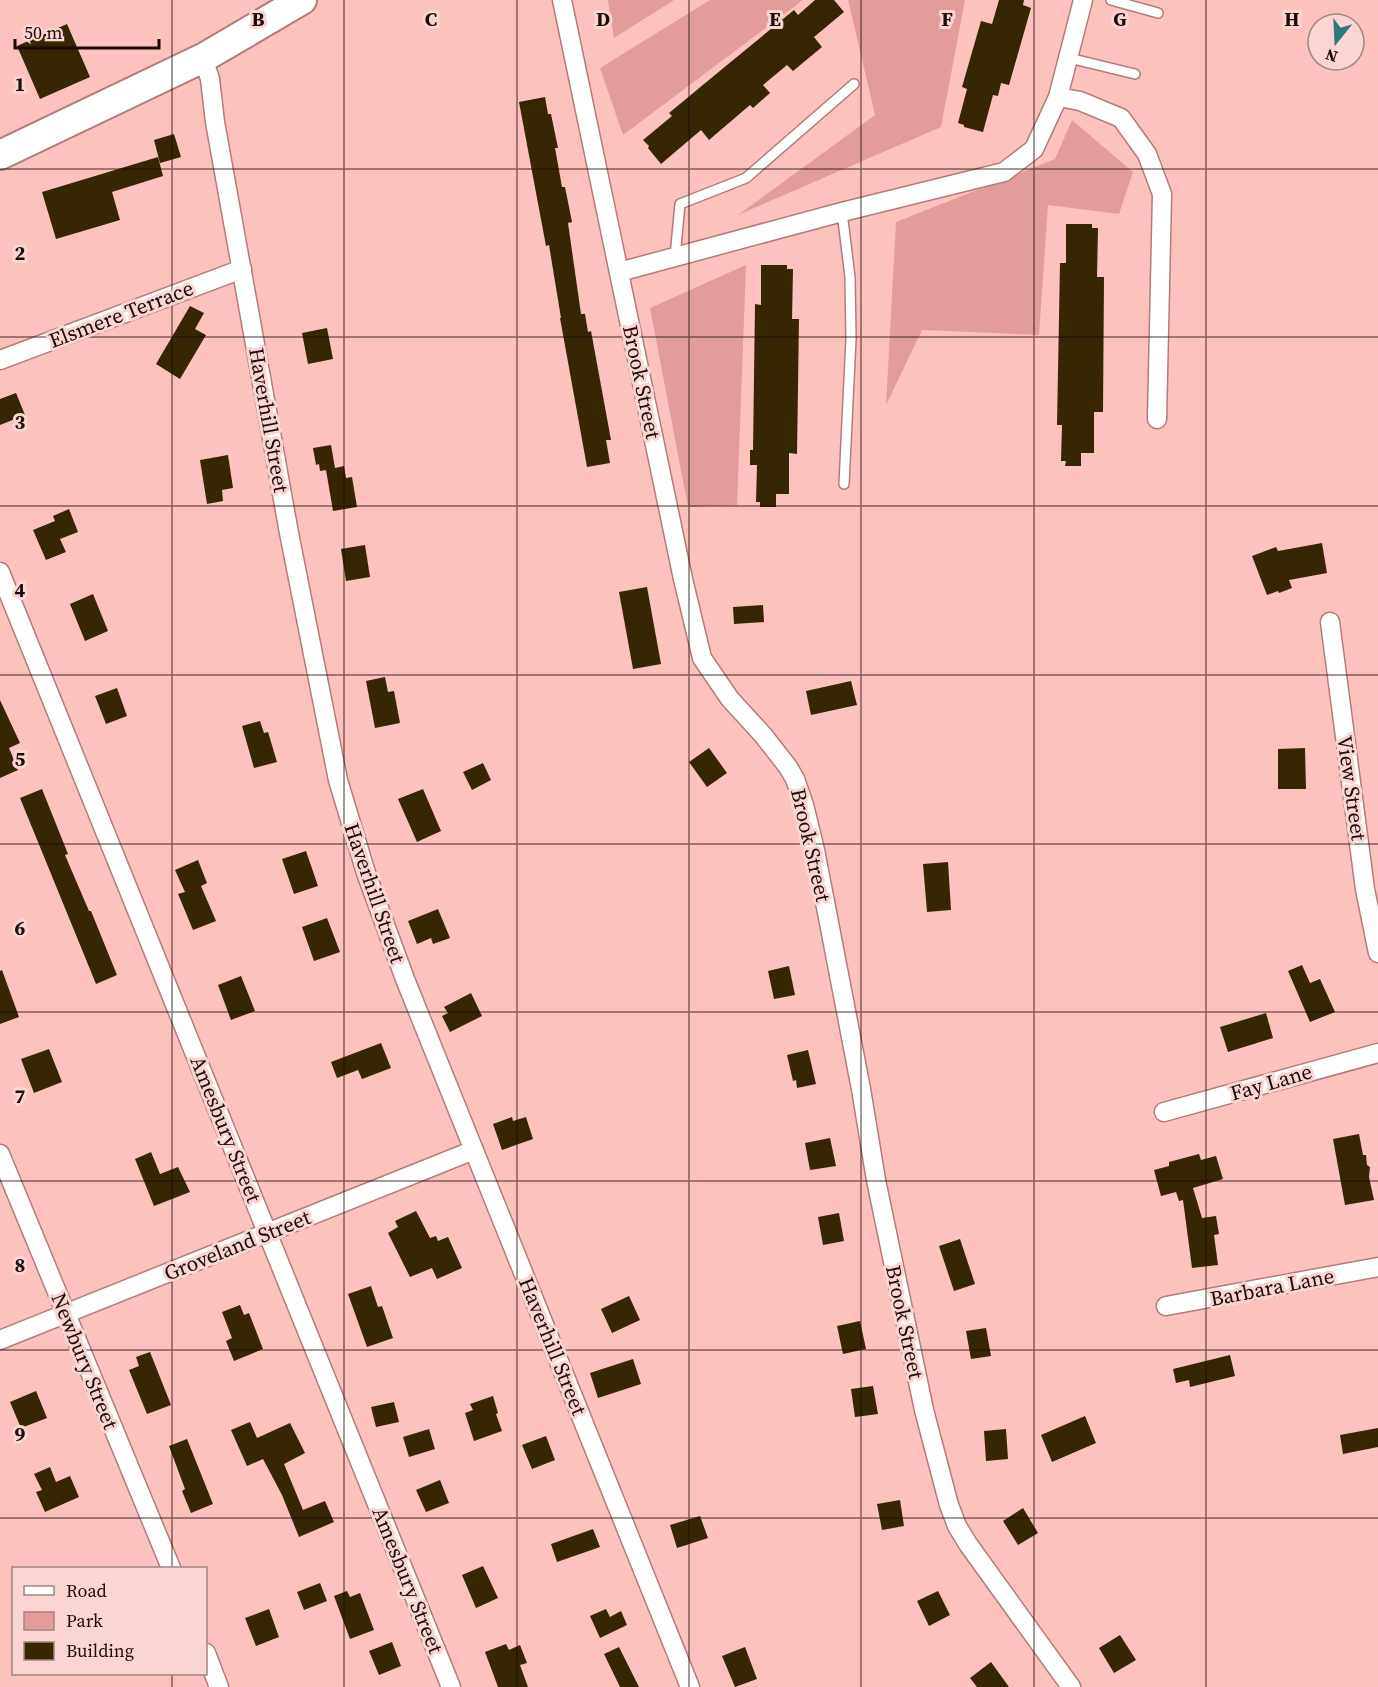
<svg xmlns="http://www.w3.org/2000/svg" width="1378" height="1687" viewBox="0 0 1378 1687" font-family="'Source Serif 4',serif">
<rect width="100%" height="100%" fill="#fdc1be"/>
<path fill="#e49c9a" d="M608 0H674L614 38Z
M710 0H803L623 135 600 68Z
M848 0H965L941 127 738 215 875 115Z
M1072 120 1133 172 1119 214 1048 205 1039 335 922 330 886 405 896 222 1055 159Z
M746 265 737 505 688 507 650 308Z"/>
<path fill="#372602" d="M815 0H834L844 12 814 37 822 47 793 71 787 65 763 85 770 93 753 108 750 105 709 140 701 130 661 164 648 148 649 146 643 140 672 116 669 113 721 70 794 10 798 15Z
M999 0H1024L1023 5 1031 8 1009 85 1001 83 998 96 993 95 983 132 964 127V125L958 123 967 89 962 87 981 21 992 24Z
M67 24 90 77 40 99 17 46Z
M545 97 548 114H551L558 148H555L562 187H565L572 222 568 223 581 314H585L588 332 591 331 611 440H606L610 463 587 467 560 318H561L549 245 546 246 519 102Z
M174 134 181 157 160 163 154 140Z
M158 157 163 176 112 192 120 220 56 239 42 192Z
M1066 224H1092V228H1098L1097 277H1104L1103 412H1094V453H1081V466H1065L1066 461H1061L1062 425H1057L1060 263H1066Z
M761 265H787V269H793L792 319H799L797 454 789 453V494H776V507H760V502H756L757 465H750V450H753L755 304 761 305Z
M190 306 204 313 195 329 206 335 180 379 156 364Z
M327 328 333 359 308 364 302 333Z
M16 393 25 415 0 425V399Z
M331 445 335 468 344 466 346 478 352 477 357 507 333 511 326 470 320 471 319 464 316 465 313 448Z
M228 455 233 488 222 490 223 501 207 504 200 460Z
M69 509 78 532 60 539 66 552 46 560 33 530 55 521 53 516Z
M1322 543 1327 573 1289 580 1292 588 1279 593 1278 591 1267 595 1252 556 1276 547 1278 551Z
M365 545 370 577 346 581 341 549Z
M647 587 661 664 633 669 619 592Z
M93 594 108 631 85 641 70 604Z
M763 605 764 622 734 624 733 607Z
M385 677 388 692 394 691 400 723 375 728 366 681Z
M851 681 857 705 811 715 806 691Z
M117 688 127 716 106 724 95 696Z
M0 700 20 743 9 748 18 770 0 778Z
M260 721 264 733 268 732 277 762 254 768 242 726Z
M709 748 727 773 707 787 689 762Z
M1305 748 1306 789H1278V749Z
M483 763 491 780 472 790 463 772Z
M42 789 68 854 65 855 89 911H91L117 975 96 984 20 798Z
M423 789 441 831 417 842 398 799Z
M306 851 318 886 294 894 282 859Z
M198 860 207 883 201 886 216 921 193 930 178 894 185 892 175 870Z
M948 862 951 910 927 912 923 864Z
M438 909 450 938 433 944 431 938 417 944 408 921Z
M327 918 340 952 314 961 302 927Z
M1302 965 1310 983 1320 979 1335 1012 1310 1022 1288 971Z
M789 966 795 995 774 999 768 971Z
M2 970 19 1017 0 1024V971Z
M241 976 255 1011 231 1020 218 985Z
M471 993 482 1016 450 1032 442 1016 448 1013 444 1007Z
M1266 1013 1273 1038 1228 1052 1220 1027Z
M381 1043 391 1068 362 1079 358 1070 337 1078 331 1062Z
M49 1049 62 1082 34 1093 21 1059Z
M808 1050 816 1084 797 1088 796 1080 793 1081 787 1055Z
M512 1117 513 1121 526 1117 533 1139 502 1150 493 1124Z
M1359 1134 1363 1155H1366L1367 1165 1370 1167 1369 1177 1374 1200 1345 1205 1333 1139Z
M830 1138 836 1166 810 1170 805 1143Z
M151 1152 160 1174 178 1167 190 1192 154 1206 135 1159Z
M1199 1154 1201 1160 1216 1156 1223 1179 1193 1188 1202 1218 1216 1216 1219 1234 1214 1235 1218 1265 1192 1268 1183 1200 1179 1201 1176 1192 1161 1196 1154 1170 1169 1166V1162Z
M416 1211 430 1238 436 1236 438 1241 448 1237 462 1268 437 1279 432 1268 410 1277 388 1233 398 1227 395 1221Z
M839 1213 844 1241 823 1245 818 1217Z
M960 1239 975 1284 954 1291 939 1246Z
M371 1286 378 1307 382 1306 393 1338 367 1347 348 1294Z
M629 1296 640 1320 612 1333 601 1309Z
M240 1305 244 1315 249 1313 263 1349 234 1361 226 1341 232 1338 222 1312Z
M860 1321 866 1349 843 1354 837 1326Z
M986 1328 991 1356 971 1359 966 1331Z
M150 1352 171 1405 147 1414 129 1370 139 1366 136 1357Z
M1230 1355 1235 1376 1190 1387 1189 1380 1176 1383 1173 1369Z
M633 1359 641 1384 598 1398 590 1373Z
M873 1386 878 1414 855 1417 851 1389Z
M36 1391 47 1418 21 1428 10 1402Z
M493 1396 498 1413 496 1414 502 1431 474 1441 465 1413 473 1410 470 1404Z
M394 1402 399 1422 376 1427 371 1407Z
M1085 1416 1096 1443 1052 1462 1041 1435Z
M250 1422 257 1438 290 1423 305 1453 284 1464 303 1510 325 1501 334 1522 299 1537 282 1495 263 1459 247 1466 231 1430Z
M1378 1428V1447L1343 1454 1340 1435Z
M429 1429 435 1449 409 1457 403 1437Z
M1006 1429 1008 1459 986 1461 984 1431Z
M546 1436 555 1460 532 1469 522 1445Z
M187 1439 213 1504 191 1513 182 1491 185 1489 169 1446Z
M50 1467 56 1482 70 1476 79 1497 45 1512 36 1492 42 1490 34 1474Z
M440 1480 449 1503 426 1512 416 1490Z
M900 1500 904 1526 882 1530 877 1504Z
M1023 1508 1038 1533 1018 1545 1003 1521Z
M700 1516 708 1538 677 1548 670 1525Z
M593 1529 600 1547 557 1562 551 1544Z
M483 1566 498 1598 476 1608 462 1575Z
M320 1583 327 1601 304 1610 297 1592Z
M347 1591 350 1597 360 1593 374 1630 350 1639 334 1596Z
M938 1591 950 1615 929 1626 917 1601Z
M269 1609 279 1637 256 1646 245 1618Z
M606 1609 610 1617 621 1611 627 1625 600 1638 590 1616Z
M1120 1635 1136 1660 1114 1673 1099 1648Z
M392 1642 401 1666 379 1675 369 1651Z
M506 1644 509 1650 520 1645 527 1663 520 1665 528 1687H498L485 1652Z
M619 1647 639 1687H620L604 1654Z
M745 1647 757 1679 735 1687 722 1656Z
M991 1662 1009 1687H977L970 1678Z"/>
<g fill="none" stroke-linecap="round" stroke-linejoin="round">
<g stroke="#b37c7a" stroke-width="12">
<path id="service" d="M1111 0 1158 13
M1069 58 1135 74
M842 212 850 277 851 339 844 484
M675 257 680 204 746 178 854 84"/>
</g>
<g stroke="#b37c7a" stroke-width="21">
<path id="minor" d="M562 0 683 579 702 658 730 699 763 735 788 767 795 779 804 805 815 850 861 1089 876 1180 924 1410 949 1505 957 1526 968 1544 1071 1687
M203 58 210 79 215 122 289 533 338 780 366 873 405 979 690 1687
M1058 97 1080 101 1121 118 1147 154 1162 194 1157 419
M619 272 842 212 1004 172 1034 149 1058 97 1083 0
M0 360 242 269
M0 572 451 1687
M1330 622 1365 889 1378 953
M1164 1112 1378 1053
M0 1154 171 1568
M1166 1306 1378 1267
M0 1340 474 1150
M206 1653 219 1687"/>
</g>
<g stroke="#b37c7a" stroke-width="32">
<path id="primary" d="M0 155 203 58 302 0"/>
</g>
<use href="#service" stroke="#fff" stroke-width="9"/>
<use href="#minor" stroke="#fff" stroke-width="18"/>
<use href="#primary" stroke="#fff" stroke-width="28"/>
</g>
<path fill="none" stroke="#1d0a09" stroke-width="1.5" stroke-opacity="0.55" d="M172 0V1568M344 0V1687M517 0V1687M689 0V1687M861 0V1687M1034 0V1687M1206 0V1687M0 169H1378M0 337H1378M0 506H1378M0 675H1378M0 844H1378M0 1012H1378M0 1181H1378M0 1350H1378M0 1518H1378M172 1674V1687"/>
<g text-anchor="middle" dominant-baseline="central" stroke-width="6" stroke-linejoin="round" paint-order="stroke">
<g font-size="21" fill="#1d0a09" stroke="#fad5d3">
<text transform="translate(121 314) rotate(-21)">Elsmere Terrace</text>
<text transform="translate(642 382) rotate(78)">Brook Street</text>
<text transform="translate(269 420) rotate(80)">Haverhill Street</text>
<text transform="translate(1352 788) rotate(82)">View Street</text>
<text transform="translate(811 845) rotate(77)">Brook Street</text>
<text transform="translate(375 893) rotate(71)">Haverhill Street</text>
<text transform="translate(1271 1082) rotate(-16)">Fay Lane</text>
<text transform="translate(226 1129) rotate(68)">Amesbury Street</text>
<text transform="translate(237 1245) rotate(-22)">Groveland Street</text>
<text transform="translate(1272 1287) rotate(-11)">Barbara Lane</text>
<text transform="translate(905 1322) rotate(78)">Brook Street</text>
<text transform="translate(553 1346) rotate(68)">Haverhill Street</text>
<text transform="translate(85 1361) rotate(68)">Newbury Street</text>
<text transform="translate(408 1580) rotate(68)">Amesbury Street</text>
</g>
</g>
<g font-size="20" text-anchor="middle" font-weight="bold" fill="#1d0a09" stroke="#fad5d3" stroke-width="6" stroke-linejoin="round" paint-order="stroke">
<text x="258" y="26">B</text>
<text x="431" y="26">C</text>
<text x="603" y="26">D</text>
<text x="775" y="26">E</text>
<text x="947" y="26">F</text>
<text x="1120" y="26">G</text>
<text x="1292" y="26">H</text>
<text x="20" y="91">1</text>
<text x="20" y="260">2</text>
<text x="20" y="429">3</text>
<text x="20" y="597">4</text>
<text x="20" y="766">5</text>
<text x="20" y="935">6</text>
<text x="20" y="1103">7</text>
<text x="20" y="1272">8</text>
<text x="20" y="1441">9</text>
</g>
<rect x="12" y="1567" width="195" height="108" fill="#fad5d3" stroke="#a28482" stroke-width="1.5"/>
<rect x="24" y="1586" width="30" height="9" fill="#ffffff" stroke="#a28482" stroke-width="1.5"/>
<text x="66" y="1597" font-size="18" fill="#1d0a09">Road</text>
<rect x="24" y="1612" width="30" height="18" fill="#e49c9a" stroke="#a28482" stroke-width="1.5"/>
<text x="66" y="1627" font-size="18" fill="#1d0a09">Park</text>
<rect x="24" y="1642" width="30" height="18" fill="#372602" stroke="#a28482" stroke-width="1.5"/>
<text x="66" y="1657" font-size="18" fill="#1d0a09">Building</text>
<g transform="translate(1336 42) rotate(198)"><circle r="28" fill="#fad5d3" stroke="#a28482" stroke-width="1.5"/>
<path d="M0-4.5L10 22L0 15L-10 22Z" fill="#2f787e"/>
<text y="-9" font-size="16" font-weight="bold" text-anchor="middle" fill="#1d0a09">N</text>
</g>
<path d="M15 39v9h144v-9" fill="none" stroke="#1d0a09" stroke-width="3"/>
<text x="24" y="39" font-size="18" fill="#1d0a09" stroke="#fad5d3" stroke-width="4.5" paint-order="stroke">50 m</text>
</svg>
